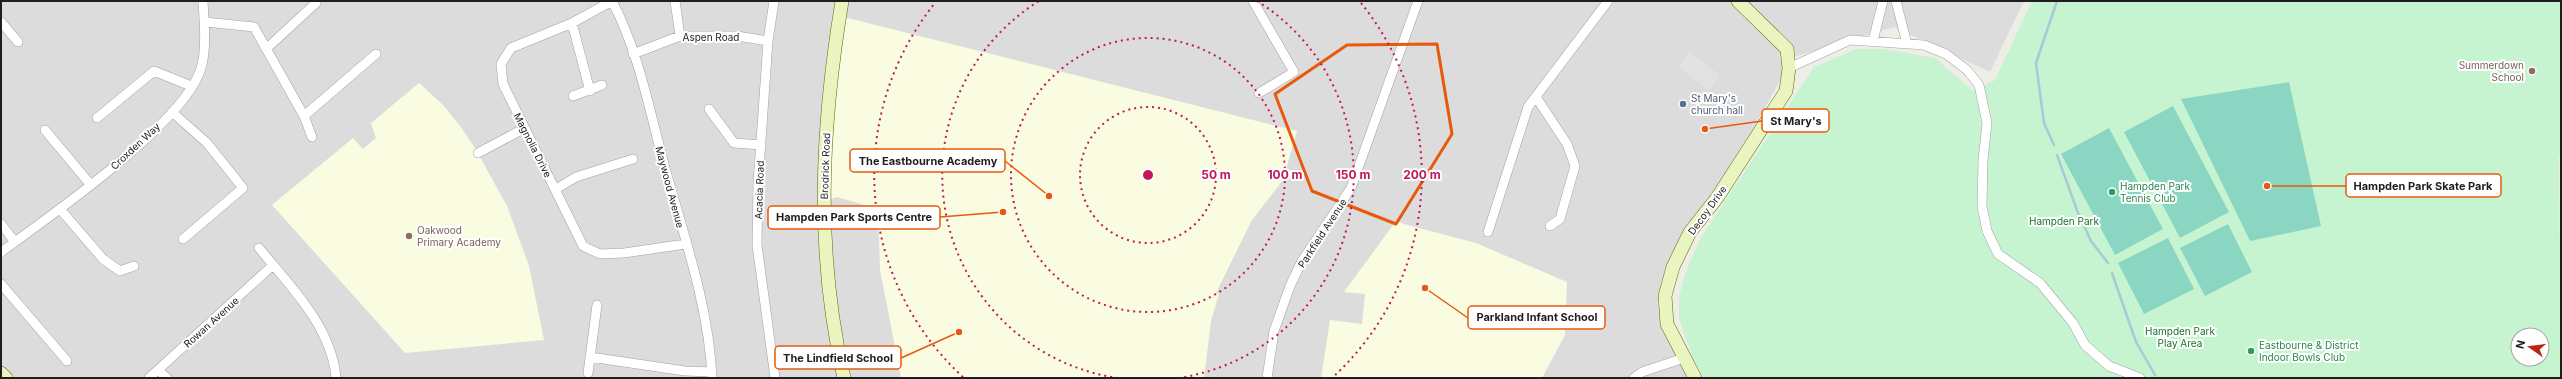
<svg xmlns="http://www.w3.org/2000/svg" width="2562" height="379" viewBox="0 0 2562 379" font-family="Inter,sans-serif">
<rect width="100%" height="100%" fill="#eeede6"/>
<path fill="#dcdcdc" d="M1 1H2024L1990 72 1894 27 1793 57 1657 303 1696 378H1Z"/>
<path fill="#f9fce1" d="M840 16 1297 131 1283 180 1252 220 1216 293 1219 294 1211 321 1204 378H901L880 270 878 209 837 197 827 200Z
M419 83 443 105 460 126 475 148 507 206 529 266 544 340 405 353 272 205 353 138 363 149 376 138 371 123Z
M1396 221 1404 224 1476 243 1567 282 1565 335 1542 378H1321L1330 320 1362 324 1365 294 1344 292Z"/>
<path fill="#c7f4d0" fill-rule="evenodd" d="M2032 1H2561V155L2559 156 2561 378H1704L1692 356 1679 318V298L1685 274 1700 239 1814 67 1856 49H1884L1935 58 1973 91 1995 80ZM2289 82 2301 145 2182 99ZM2518 335H2542V359H2518Z"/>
<path fill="#8bd6c2" d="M2289 82 2321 226 2250 241 2181 99Z
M2173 106 2229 212 2180 238 2124 132Z
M2109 128 2163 229 2115 255 2061 154Z
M2228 224 2252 272 2205 296 2180 248Z
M2168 238 2194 289 2144 314 2118 263Z"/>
<path fill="#e2e2e2" d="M1689 52 1720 75 1709 90 1678 67Z"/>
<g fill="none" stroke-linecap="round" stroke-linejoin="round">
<path stroke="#aac8d8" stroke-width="2.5" d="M2054 145 2044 123 2036 63 2057 1
M2057 155 2078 213 2091 241 2108 263
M2112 273 2136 342 2155 375"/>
<g stroke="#a2a2a2" stroke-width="10">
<path id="street" d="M612 1 572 23 511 48 501 64 503 84 583 246 600 254 624 253 686 244
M612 1C639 52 650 113 665 168 684 236 709 307 712 378
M675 1 680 36
M774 1 768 41 758 183 757 245 775 378
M1253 1 1294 72 1259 93
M1896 1 1907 44
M1 22 18 42
M205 22 254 27 304 116 312 137
M572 23 590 91
M1873 41 1883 1
M266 49 316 3 315 1
M633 54 680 36H737L768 41
M1789 68 1850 40 1924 45 1946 54 1967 70 1979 85 1987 123 1983 160 1982 206 1987 231 1998 254 2040 283 2073 323 2085 345 2109 366 2140 378
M573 96 602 85
M1536 97 1567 144 1575 166 1560 219 1550 226
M709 109 734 143 761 145
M172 112 207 143 243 188 183 239
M304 116 376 54
M97 118 154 71 191 86
M45 130 90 184
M478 153 525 128
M556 189 576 177 633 159
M60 209 103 259 120 271 134 266
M1 224 15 242
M1488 232 1528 107 1608 1
M259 248C290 286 332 327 336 378
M1 252C49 217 186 122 201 68 207 50 204 20 203 1
M1 284 67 361
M590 357 685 371 712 372
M158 370 167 378
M588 373 597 305
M149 378 273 265
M1267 378 1274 331 1290 286 1302 261 1351 188 1418 1
M1634 378 1642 372 1684 358"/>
</g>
<g stroke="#576c0f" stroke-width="14">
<path id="secondary" d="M842 1C821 129 815 251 844 378
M1 373 6 378
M1695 378 1667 324 1665 296 1673 267 1690 232 1717 198 1786 91 1789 68 1787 49 1738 1"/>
</g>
<use href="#street" stroke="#fff" stroke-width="9"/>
<use href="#secondary" stroke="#eaf4be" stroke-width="13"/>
</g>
<path fill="none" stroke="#e8590c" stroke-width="3" stroke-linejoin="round" d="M1437 44 1452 134 1396 224 1312 191 1275 94 1347 45Z"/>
<g fill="none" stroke="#c2185b" stroke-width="2" stroke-dasharray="2 4">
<circle cx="1148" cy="175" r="68"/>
<circle cx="1148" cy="175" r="137"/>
<path d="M1118 378A205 205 0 0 1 1039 1M1257 1A205 205 0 0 1 1178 378"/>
<path d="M963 377A274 274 0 0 1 935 3M1361 3A274 274 0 0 1 1333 377"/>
</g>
<g fill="#8d6e63" stroke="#fff" stroke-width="1.5">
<circle cx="2532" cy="71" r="4"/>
<circle cx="409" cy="236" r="4"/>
</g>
<circle fill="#5c6f8a" stroke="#fff" stroke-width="1.5" cx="1683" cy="104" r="4"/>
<g fill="#2e9e5b" stroke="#fff" stroke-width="1.5">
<circle cx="2112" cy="192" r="4"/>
<circle cx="2251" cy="351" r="4"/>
</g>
<g text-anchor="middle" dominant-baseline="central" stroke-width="4" stroke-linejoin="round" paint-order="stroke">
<g font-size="10" fill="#1e1e1e" stroke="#fff">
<text x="711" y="37">Aspen Road</text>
<text transform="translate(533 145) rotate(63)">Magnolia Drive</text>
<text transform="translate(135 146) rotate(-43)">Croxden Way</text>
<text transform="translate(825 166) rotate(-88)">Brodrick Road</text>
<text transform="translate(670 187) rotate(75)">Maywood Avenue</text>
<text transform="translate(759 190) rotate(-88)">Acacia Road</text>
<text transform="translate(1707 210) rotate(-54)">Decoy Drive</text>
<text transform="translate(1322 233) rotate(-57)">Parkfield Avenue</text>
<text transform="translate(211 322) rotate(-42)">Rowan Avenue</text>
</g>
<g font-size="10" fill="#785e54" stroke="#fff" text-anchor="end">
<text x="2524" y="65">Summerdown<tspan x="2524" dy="12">School</tspan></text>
<text x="417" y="230" text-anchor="start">Oakwood<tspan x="417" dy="12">Primary Academy</tspan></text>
</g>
<g font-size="10" fill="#4e5e75" stroke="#fff" text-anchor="start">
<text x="1691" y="98">St Mary's<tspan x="1691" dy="12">church hall</tspan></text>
</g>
<g font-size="10" fill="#27864d" stroke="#fff" text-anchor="start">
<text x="2120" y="186">Hampden Park<tspan x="2120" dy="12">Tennis Club</tspan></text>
<text x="2259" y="345">Eastbourne &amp; District<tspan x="2259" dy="12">Indoor Bowls Club</tspan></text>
</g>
<g font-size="10" fill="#167329" stroke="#fff">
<text x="2064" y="221">Hampden Park</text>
<text x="2180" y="331">Hampden Park<tspan x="2180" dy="12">Play Area</tspan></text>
</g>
</g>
<circle cx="1148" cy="175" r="6" fill="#c2185b" stroke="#fff" stroke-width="2"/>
<g font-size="12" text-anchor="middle" font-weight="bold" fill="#c2185b" stroke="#fff" stroke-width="4" stroke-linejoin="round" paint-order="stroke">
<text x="1216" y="179">50 m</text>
<text x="1285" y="179">100 m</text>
<text x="1353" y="179">150 m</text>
<text x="1422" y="179">200 m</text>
</g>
<path fill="none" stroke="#e8590c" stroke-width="1.5" d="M1705 129L1762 121M1049 196L1005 161M2267 186L2346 186M1003 212L940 217M1425 288L1468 318M959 332L901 358"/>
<g fill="#e8590c" stroke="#fff" stroke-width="1.5">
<circle cx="1705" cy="129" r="4"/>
<circle cx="1049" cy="196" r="4"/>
<circle cx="2267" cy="186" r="4"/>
<circle cx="1003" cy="212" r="4"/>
<circle cx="1425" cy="288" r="4"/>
<circle cx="959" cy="332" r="4"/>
</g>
<g fill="#fff" stroke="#e8590c" stroke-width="1.5">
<rect x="1762" y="109" width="67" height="23" rx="4"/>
<rect x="850" y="149" width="155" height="23" rx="4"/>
<rect x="2346" y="174" width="155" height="23" rx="4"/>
<rect x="768" y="206" width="172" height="23" rx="4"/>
<rect x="1468" y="306" width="137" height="23" rx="4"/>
<rect x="775" y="346" width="126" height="23" rx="4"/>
</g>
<g font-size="11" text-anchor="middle" font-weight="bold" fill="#1e1e1e">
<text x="1796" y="125">St Mary's</text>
<text x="928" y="165">The Eastbourne Academy</text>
<text x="2423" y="190">Hampden Park Skate Park</text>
<text x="854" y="221">Hampden Park Sports Centre</text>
<text x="1537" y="321">Parkland Infant School</text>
<text x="838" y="362">The Lindfield School</text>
</g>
<rect width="2562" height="379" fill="none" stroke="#1e1e1e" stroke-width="4"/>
<g transform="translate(2530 347) rotate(284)"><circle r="19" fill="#ffffff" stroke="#a5a5a5"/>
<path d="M0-3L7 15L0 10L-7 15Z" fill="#ba2712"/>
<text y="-6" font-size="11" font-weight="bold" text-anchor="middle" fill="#1e1e1e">N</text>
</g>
</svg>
